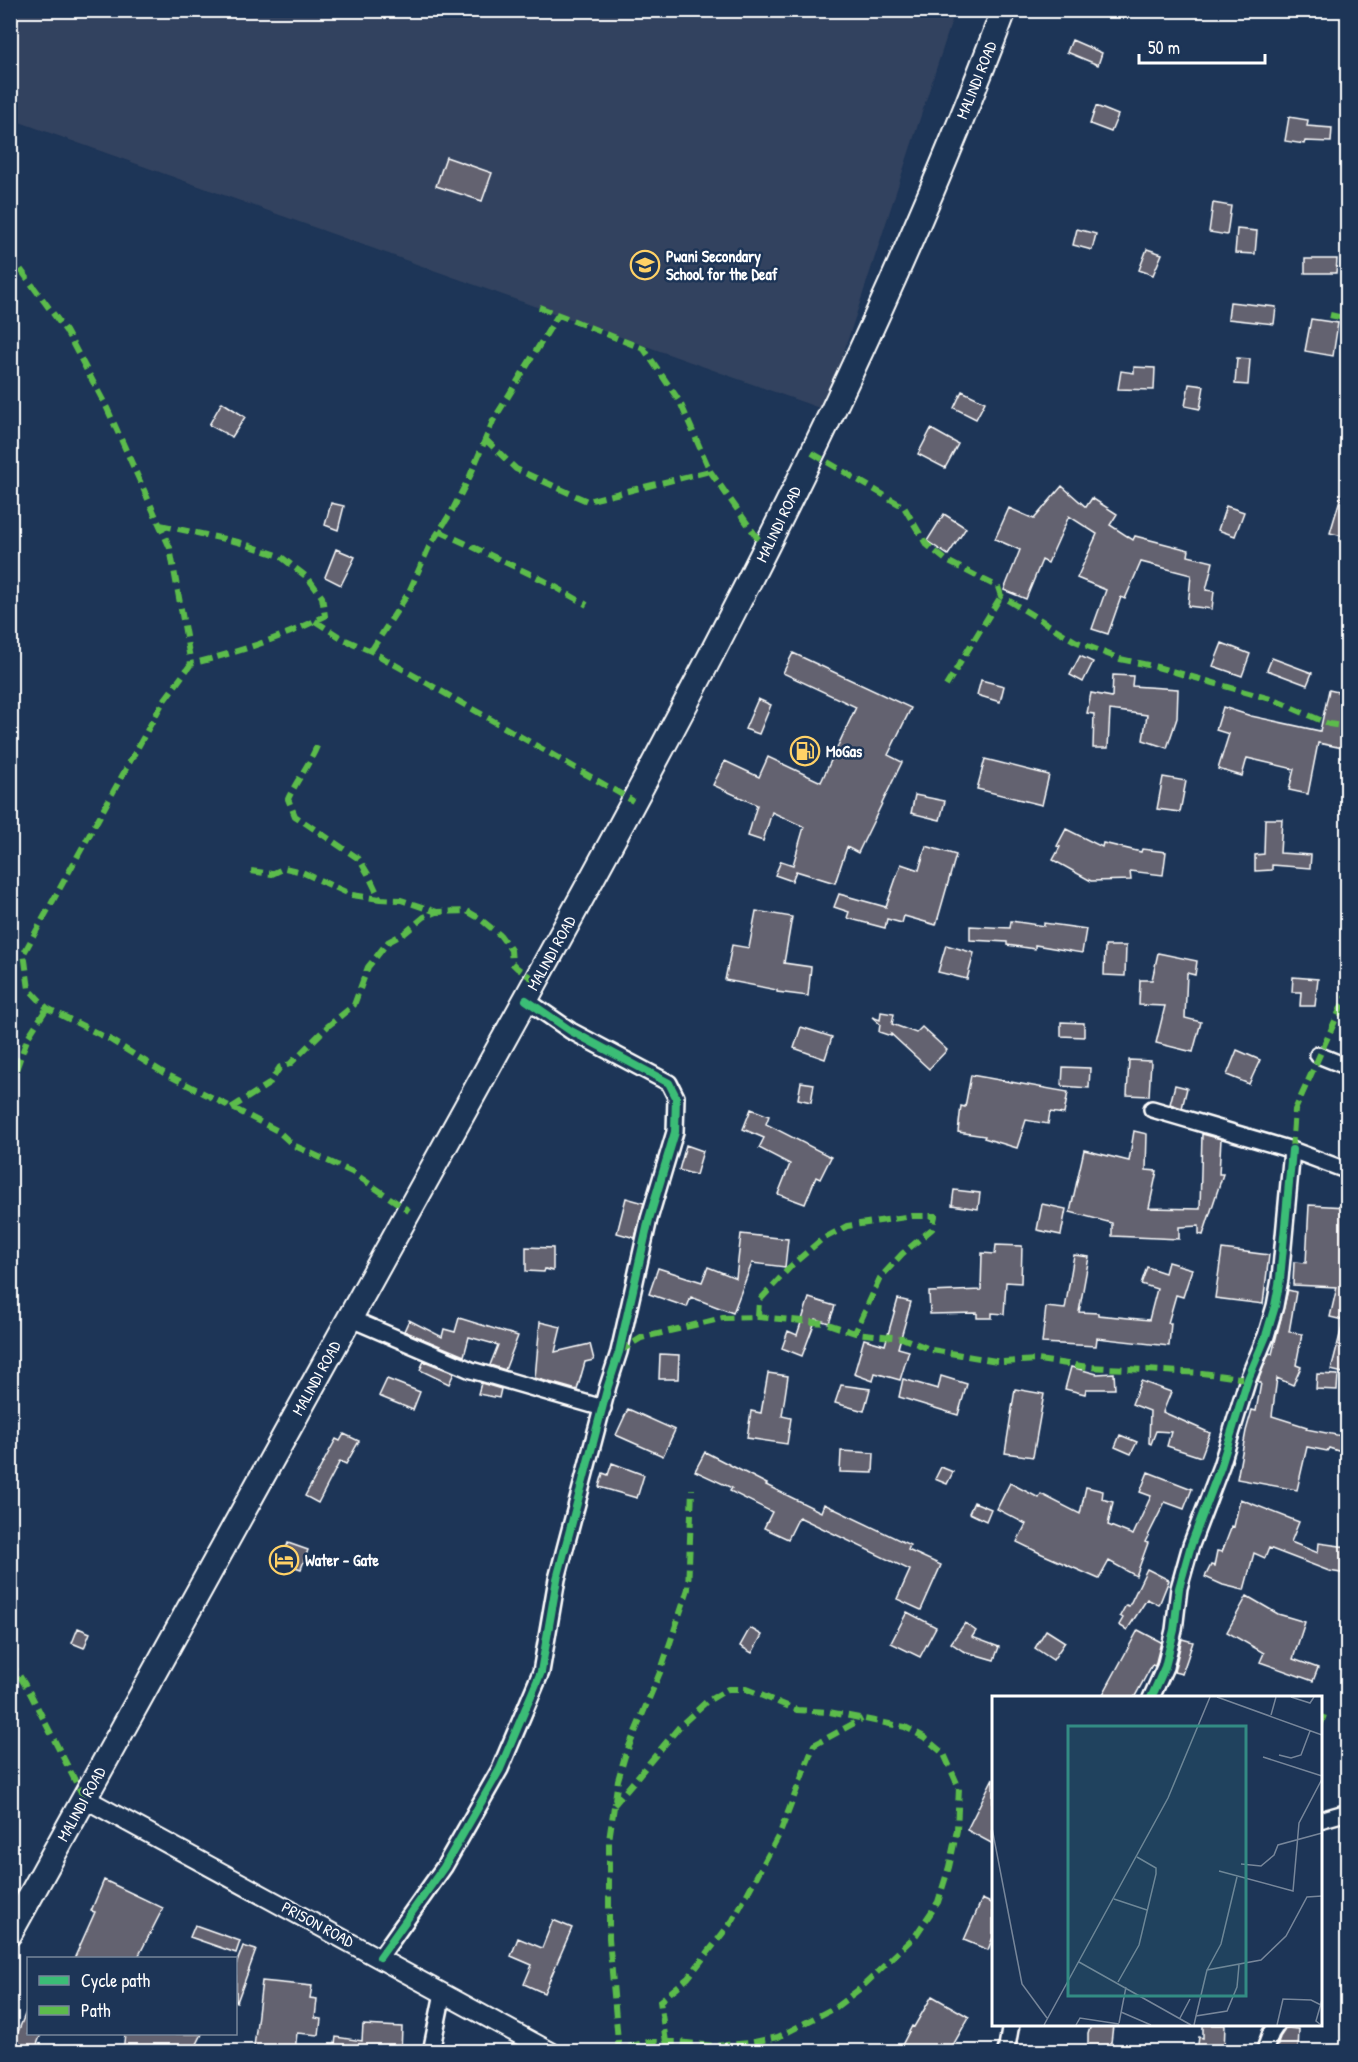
<svg xmlns="http://www.w3.org/2000/svg" width="1358" height="2062" viewBox="0 0 1358 2062" font-family="'Patrick Hand',sans-serif">
<rect width="100%" height="100%" fill="#1d3557"/>
<filter id="ink" filterUnits="userSpaceOnUse"><feTurbulence type="fractalNoise" baseFrequency=".0167" numOctaves="2"/><feDisplacementMap in="SourceGraphic" scale="12" xChannelSelector="R" yChannelSelector="G"/><feConvolveMatrix kernelMatrix="1 2 1 2 8 2 1 2 1" color-interpolation-filters="sRGB"/></filter>
<g filter="url(#ink)">
<path fill="#32425e" d="M11 11H955L825 410 11 119Z"/>
<path fill="#64626f" stroke="#fff" stroke-width="1.5" d="M1072 40 1102 53 1098 65 1067 52Z
M1096 106 1118 115 1111 132 1090 124Z
M1289 117 1308 120 1307 126 1332 128 1331 142 1305 141 1304 144 1285 141Z
M446 157 492 173 482 201 436 186Z
M1213 203 1231 206 1227 235 1209 232Z
M1077 229 1096 234 1092 250 1073 245Z
M1237 229 1257 231 1255 254 1235 253Z
M1147 249 1162 254 1153 275 1139 270Z
M1305 259H1337L1336 273H1305Z
M1230 302 1276 307 1274 324 1228 319Z
M1311 319 1338 323 1333 356 1305 351Z
M1237 358 1250 359 1248 385 1235 384Z
M1134 367 1155 368 1154 390 1118 389 1121 371 1134 373Z
M1189 384 1204 386 1200 409 1185 406Z
M962 391 985 402 976 419 954 408Z
M222 402 245 417 232 437 209 425Z
M931 429 958 444 945 468 918 454Z
M1062 486 1086 507 1092 498 1117 514 1110 525 1133 540 1135 536 1189 550 1188 556 1213 562 1206 590 1214 591 1212 609 1188 606 1191 575 1141 562 1125 599 1121 597 1108 634 1092 629 1106 590 1077 578 1097 534 1069 516 1048 563 1042 560 1026 599 1004 590 1020 550 995 539 1009 508 1034 519Z
M1344 486 1347 487V537L1330 533Z
M331 503 344 506 338 530 325 525Z
M1226 506 1244 512 1235 536 1218 530Z
M944 514 966 528 948 555 927 541Z
M336 549 355 557 341 585 325 577Z
M1222 643 1250 654 1242 676 1213 666Z
M793 653 911 708 888 755 902 762 858 853 847 847 835 883 796 871 792 881 775 875 781 861 793 865 804 827 772 812 763 841 748 836 757 805 713 785 725 761 759 777 768 757 821 782 856 707 783 673Z
M1080 656 1093 662 1083 682 1070 675Z
M1272 658 1312 673 1307 685 1267 670Z
M1113 675 1133 676 1132 686 1178 689 1177 718 1167 748 1143 740 1147 715 1110 710 1108 748H1093L1094 714 1087 713 1091 693 1112 697Z
M981 680 1004 686 1000 702 977 695Z
M1329 690 1347 694V729L1343 748 1318 743 1308 794 1289 790 1294 769 1247 758 1242 776 1218 769 1229 734 1216 730 1223 707 1251 716 1320 731Z
M758 699 771 705 759 734 745 729Z
M985 759 1049 775 1042 805 977 789Z
M1163 777 1186 781 1180 812 1157 809Z
M915 795 945 801 940 820 911 813Z
M1265 819H1282L1280 853 1311 855 1310 868 1272 865V870L1255 871V855L1264 854Z
M1066 829 1102 847 1103 843 1141 852 1142 849 1166 852 1163 875 1130 871 1131 880 1091 881 1053 860 1060 847 1057 846Z
M926 846 956 855 936 925 904 916 902 923 887 919 885 928 847 918 849 912 834 907 839 894 886 907 901 864 919 870Z
M756 911 792 917 784 963 811 967 808 996 777 992V990L725 980 732 945 749 948Z
M1011 921 1044 926V923L1086 929 1082 953 1035 945V949L1007 945V942L970 940V926L1010 928Z
M946 945 974 953 967 979 938 972Z
M1105 946H1126L1125 976 1104 975Z
M1158 953 1197 961 1195 975 1187 973 1185 1018 1201 1022 1193 1052 1156 1043 1165 1006 1139 1005 1140 980H1152Z
M1293 977 1318 979 1315 1006H1300L1301 992H1292Z
M881 1012 894 1014 892 1024 916 1033 922 1027 947 1050 929 1069 891 1034V1036L879 1032 880 1024 872 1017 880 1020Z
M1061 1022 1084 1023V1037L1061 1036Z
M801 1027 832 1037 825 1059 794 1048Z
M1237 1050 1260 1060 1249 1084 1227 1075Z
M1129 1060 1151 1061 1149 1096 1127 1095Z
M1063 1067 1090 1068 1089 1088 1062 1086Z
M971 1075 1068 1092 1064 1114 1050 1112 1048 1124 1026 1120 1017 1148 984 1138 985 1136 958 1132 961 1106 965 1107Z
M801 1082 814 1084 811 1102 798 1099Z
M1175 1085 1187 1088 1182 1108 1170 1104Z
M751 1109 769 1116 766 1124 831 1157 820 1179 816 1177 805 1204 778 1194 790 1164 759 1148 764 1138 743 1129Z
M1134 1131 1147 1134 1146 1170 1157 1171 1149 1208 1200 1209 1202 1134 1221 1139 1219 1174H1223L1203 1235 1199 1234V1226L1179 1227V1239L1112 1236V1223L1070 1212 1084 1150 1129 1161Z
M686 1145 703 1151 696 1175 679 1170Z
M954 1190 980 1193 978 1209 952 1205Z
M626 1198 644 1203 635 1238 617 1233Z
M1042 1204 1066 1209 1061 1235 1037 1230Z
M1309 1205 1347 1207V1321L1330 1317 1337 1287 1293 1285 1294 1262 1306 1263Z
M741 1234 788 1239 785 1267 752 1263 733 1313 691 1297 687 1307 649 1294 658 1268 702 1282 708 1267 736 1278Z
M996 1245 1022 1246 1021 1283 1006 1282 1004 1314 992 1313V1318H977V1313L930 1314 929 1292 981 1290 982 1253 995 1254Z
M526 1247 553 1248V1271L545 1269 544 1272 526 1271Z
M1222 1249 1269 1255 1263 1304 1215 1298Z
M1074 1255 1089 1257 1079 1312 1098 1313V1315L1149 1320 1157 1289 1141 1284 1147 1267 1165 1273 1168 1262 1192 1269 1183 1297 1176 1295 1168 1323H1171L1169 1346 1097 1338 1096 1346 1042 1343 1046 1307 1065 1309Z
M1288 1290 1296 1292 1289 1332 1302 1334 1296 1365 1301 1367 1293 1385 1277 1378 1272 1416 1307 1427 1306 1429 1347 1437V1454L1329 1448 1327 1451 1307 1447 1297 1490 1237 1479 1246 1431 1252 1410 1256 1411 1261 1383 1258 1381 1269 1353 1272 1354Z
M809 1298 835 1306 829 1323 816 1319 802 1356 782 1348 788 1331 797 1335Z
M898 1299 911 1302 898 1348 909 1351 900 1380 875 1373 873 1381 854 1374 864 1339 885 1345Z
M459 1318 518 1336 505 1370 490 1365 498 1345 469 1337 464 1356 404 1331 409 1320 442 1337 444 1329 455 1332Z
M540 1322 561 1327 555 1352 590 1344 594 1360 585 1362 577 1390 535 1378Z
M1343 1323 1347 1324V1374L1331 1370Z
M660 1354 679 1355 678 1379H659Z
M424 1361 454 1373 449 1384 420 1370Z
M1071 1367 1097 1374 1114 1373 1115 1389H1086L1085 1394 1065 1389Z
M768 1373 788 1376 782 1416 791 1418 787 1444 747 1438 751 1411 761 1413Z
M1317 1374 1338 1375 1337 1390 1316 1389Z
M941 1376 967 1384 958 1415 899 1397 903 1379 938 1389Z
M387 1379 420 1392 413 1410 379 1396Z
M1141 1381 1171 1392 1163 1412 1210 1433 1201 1457 1167 1446 1171 1432 1156 1431 1151 1444 1149 1443 1150 1411 1132 1404Z
M481 1383 501 1389 499 1398 478 1394Z
M841 1385 870 1389 864 1411 835 1403Z
M1015 1389 1044 1394 1033 1457 1005 1453Z
M628 1409 675 1430 663 1456 616 1435Z
M344 1434 359 1441 346 1464 340 1461 318 1503 305 1496 336 1439 340 1441Z
M1120 1435 1137 1442 1131 1454 1115 1447Z
M841 1451 874 1453 873 1473 840 1472Z
M705 1452 767 1484 766 1485 821 1512 824 1504 910 1545 908 1550 941 1565 921 1610 897 1599 910 1570 799 1517 788 1539 764 1528 772 1512 730 1491 732 1488 695 1471Z
M612 1463 644 1475 637 1498 599 1487 603 1473 608 1475Z
M941 1467 953 1472 947 1484 935 1479Z
M1148 1472 1192 1489 1184 1509 1165 1502 1145 1542 1148 1543 1136 1576 1109 1561 1099 1579 1042 1554 1017 1542 1026 1524 997 1509 1010 1483 1039 1498 1041 1494 1080 1514 1086 1487 1103 1491 1102 1499 1113 1502 1108 1525 1133 1535 1151 1496 1140 1492Z
M1240 1499 1299 1522 1291 1542 1318 1553 1319 1543 1347 1547V1574L1329 1571 1269 1548 1265 1558 1254 1553 1244 1590 1223 1585 1205 1577 1211 1565 1214 1566 1217 1551 1222 1552 1232 1526 1234 1527Z
M974 1502 991 1509 986 1521 969 1513Z
M288 1543 308 1550 301 1569 281 1562Z
M1147 1569 1169 1580 1159 1605 1147 1599 1127 1630 1119 1625 1123 1618 1120 1616 1126 1605 1129 1606Z
M1247 1596 1278 1614 1305 1622 1293 1659 1318 1668 1313 1681 1260 1662 1264 1653 1227 1632Z
M907 1612 936 1627 920 1657 891 1643Z
M965 1623 976 1631 972 1637 999 1647 994 1660 963 1651 951 1643Z
M78 1628 90 1633 84 1648 72 1643Z
M750 1628 762 1635 752 1653 740 1646Z
M1046 1630 1065 1642 1053 1660 1035 1648Z
M1138 1630 1161 1642 1155 1666 1152 1665 1134 1698H1101Z
M1182 1639 1193 1642 1182 1674 1174 1672Z
M993 1778V1844L967 1830Z
M104 1880 163 1908 137 1959H74L95 1912 91 1911Z
M982 1899 993 1904V1937L988 1950 964 1940Z
M553 1920 572 1928 544 1993 524 1984 532 1965 511 1956 518 1938 542 1948Z
M195 1925 240 1941 236 1953 190 1937Z
M243 1946 256 1950 237 2002H236V1965Z
M262 1981 312 1986 310 1998 317 1999 315 2018 321 2019 319 2035 297 2033 295 2051 254 2047Z
M932 1996 969 2017 949 2052H909L901 2047 912 2026 914 2027Z
M28 2007V2034H41L34 2052H10Z
M363 2025 402 2027 401 2052H334L336 2037 362 2041Z
M1091 2025H1113L1110 2052H1088V2034Z
M1203 2025H1225L1224 2052H1197L1199 2037 1203 2038Z
M1286 2028 1299 2029 1298 2052H1276L1280 2037Z
M125 2034H202L193 2052H123Z"/>
<g fill="none" stroke-linecap="round" stroke-linejoin="round">
<g stroke="#fff" stroke-width="20">
<path id="minor" d="M1318 1055 1348 1067
M1152 1109 1292 1150 1348 1171
M349 1318 471 1370 603 1408
M1151 1698 1165 1667 1174 1630 1179 1588 1191 1545 1221 1466 1248 1379 1266 1336 1275 1306 1280 1279 1292 1150
M1320 1820 1348 1812
M380 1957 444 1867 500 1769 541 1672 557 1579 608 1386 619 1352 649 1219 675 1132 676 1097 669 1083 571 1031 526 1000
M431 2052 443 1993
M1006 2052 1011 2024
M1264 2052 1271 2033 1277 2024"/>
</g>
<g stroke="#fff" stroke-width="22">
<path id="tertiary" d="M84 1798 551 2052"/>
</g>
<g stroke="#fff" stroke-width="28">
<path id="trunk" d="M10 1933C169 1643 330 1355 489 1066 678 724 867 377 1004 10"/>
</g>
<use href="#minor" stroke="#1d3557" stroke-width="15"/>
<use href="#tertiary" stroke="#1d3557" stroke-width="18"/>
<use href="#trunk" stroke="#1d3557" stroke-width="24"/>
<path stroke="#5cbc4b" stroke-width="6" stroke-dasharray="12 6" stroke-linecap="butt" d="M10 255 66 331 107 408 170 548 191 664
M539 307 644 349 680 402 710 471 766 550
M1330 315 1348 319
M485 439 516 469 587 501 710 471
M812 453 904 507 926 544 947 561 998 587 1001 596 1075 641 1120 659 1157 667 1274 700 1329 724 1348 727
M160 525 238 542 280 556 308 578 322 597 325 616C282 638 238 652 191 664L163 702 24 953 29 989 47 1008 109 1039 164 1073 278 1131 293 1145 352 1172 409 1211
M439 531 545 581 587 605
M315 621 343 639 371 651 633 801
M371 651 409 592 429 547 452 511 470 476 493 421 558 315
M946 686 1001 596
M317 746C309 765 297 780 288 799L295 816 359 859 368 874 380 899 401 900 437 912
M251 871 272 874 285 868 302 872 352 895 380 899
M10 1086 28 1037 47 1008
M231 1108 269 1084 280 1067 290 1064 328 1026 354 1005 368 967 388 942 405 933 424 917 437 912 467 911 479 918 500 935 511 950 512 963 517 968 536 981
M1292 1150 1295 1110 1348 992
M758 1317 759 1301 792 1265 821 1240 847 1226 912 1216H935L932 1229 902 1254 880 1278 855 1333
M619 1352 641 1338 678 1329 723 1318 758 1317 825 1323 855 1333 902 1338 932 1350 1002 1362 1038 1360 1089 1367 1202 1373 1248 1379
M10 1661 29 1691 84 1798
M1320 1726 1324 1715
M614 1805 680 1726 706 1702 728 1689H746L797 1710 829 1712 905 1727 924 1737 944 1754 959 1788 957 1830 949 1867 938 1902 916 1935 862 1987 836 2007 778 2037 749 2043 713 2046 677 2042H648L620 2049
M666 2042 660 2001 688 1978 733 1920 780 1833 814 1745 862 1719
M619 2052 609 1938V1840L618 1780 625 1756 661 1670 688 1589 692 1489"/>
<g stroke="#1d3557" stroke-width="11">
<path id="cycleway" d="M1151 1698 1165 1667 1174 1630 1179 1588 1191 1545 1221 1466 1248 1379 1266 1336 1275 1306 1280 1279 1292 1150
M380 1957 444 1867 500 1769 541 1672 557 1579 608 1386 619 1352 649 1219 675 1132 676 1097 669 1083 571 1031 526 1000"/>
</g>
<use href="#cycleway" stroke="#3abd76" stroke-width="8"/>
</g>
</g>
<defs>
<g id="school-ring" transform="scale(1.5)"><circle r="9.5" fill="#1d3557" stroke="#ffd166" stroke-width="1.5"/><path d="M0-5L7-2L0 1L-7-2ZM-4 1L0 2.5L4 1V4Q0 6-4 4Z" fill="#ffd166"/></g>
<g id="fuel-ring" transform="scale(1.5)"><circle r="9.5" fill="#1d3557" stroke="#ffd166" stroke-width="1.5"/><path d="M-5.5-6h7V0h2V4h1.3V-2.5L3-4.5l.8-.8L6-3V5H2.5V1h-1V6h-7ZM-4.2-4.7v3.2H.2V-4.7Z" fill="#ffd166"/></g>
<g id="hotel-ring" transform="scale(1.5)"><circle r="9.5" fill="#1d3557" stroke="#ffd166" stroke-width="1.5"/><path d="M-6-4.5h1.5V1H6V5H4.5V3h-9V5H-6ZM-4 0a1.8 1.8 0 1 1 3.6 0ZM.5 0V-2.5h3Q6-2.5 6 0Z" fill="#ffd166"/></g>
</defs>
<g fill-rule="evenodd">
<use href="#school-ring" x="645" y="265"/>
<use href="#fuel-ring" x="805" y="751"/>
<use href="#hotel-ring" x="284" y="1560"/>
</g>
<g text-anchor="middle" dominant-baseline="central" stroke-width="5" stroke-linejoin="round" paint-order="stroke">
<g font-size="16" fill="#fff" stroke="#1d3557">
<text transform="translate(976 80) rotate(-68)">MALINDI ROAD</text>
<text transform="translate(778 524) rotate(-64)">MALINDI ROAD</text>
<text transform="translate(551 953) rotate(-61)">MALINDI ROAD</text>
<text transform="translate(316 1378) rotate(-61)">MALINDI ROAD</text>
<text transform="translate(81 1804) rotate(-61)">MALINDI ROAD</text>
<text transform="translate(318 1924) rotate(28)">PRISON ROAD</text>
</g>
<g font-size="16" font-weight="bold" fill="#fff" stroke="#1d3557" text-anchor="start">
<text x="666" y="256">Pwani Secondary<tspan x="666" dy="18">School for the Deaf</tspan></text>
<text x="826" y="751">MoGas</text>
<text x="305" y="1560">Water - Gate</text>
</g>
</g>
<g transform="translate(992 1696)">
<rect width="330" height="330" fill="#1d3557"/>
<path fill="none" stroke="#77869a" stroke-width="1.5" d="M225 1 330 39M299 1 318 7 322 1M279 19 284 1M287 59 299 62 309 59 318 35M271 61 330 80M0 132 30 288 55 322M249 168 269 170 282 159 286 149 330 137M227 175 301 195 307 127 330 83M122 203 155 214M87 266 199 329M215 274 229 248 245 181M126 286 147 249 164 178V172L145 161M129 316 159 329M204 320 215 274 269 264 294 240 315 201 330 200M188 322 198 303M127 327 134 291M52 329 176 102 218 1M84 329 88 322 127 328M202 329 204 320 235 315 245 291 247 269M285 329 291 303 319 304 329 309M329 329 324 325 330 304"/>
<path fill="#338b84" fill-opacity="0.15" stroke="#338b84" stroke-width="3" d="M76 30H254V300H76Z"/>
<rect width="330" height="330" fill="none" stroke="#fff" stroke-width="3"/>
</g>
<rect width="1358" height="2062" fill="none" stroke="#1d3557" stroke-width="36"/>
<rect x="18" y="18" width="1322" height="2026" fill="none" stroke="#fff" stroke-width="2" filter="url(#ink)"/>
<rect x="27" y="1957" width="210" height="78" fill="#1d3557" stroke="#77869a" stroke-width="1.5"/>
<rect x="39" y="1976" width="30" height="9" fill="#3abd76" stroke="#77869a" stroke-width="1.5"/>
<text x="81" y="1987" font-size="18" fill="#ffffff">Cycle path</text>
<rect x="39" y="2006" width="30" height="9" fill="#5cbc4b" stroke="#77869a" stroke-width="1.5"/>
<text x="81" y="2017" font-size="18" fill="#ffffff">Path</text>
<path d="M1139 54v9h126v-9" fill="none" stroke="#ffffff" stroke-width="3"/>
<text x="1148" y="54" font-size="18" fill="#ffffff" stroke="#1d3557" stroke-width="4.5" paint-order="stroke">50 m</text>
</svg>
